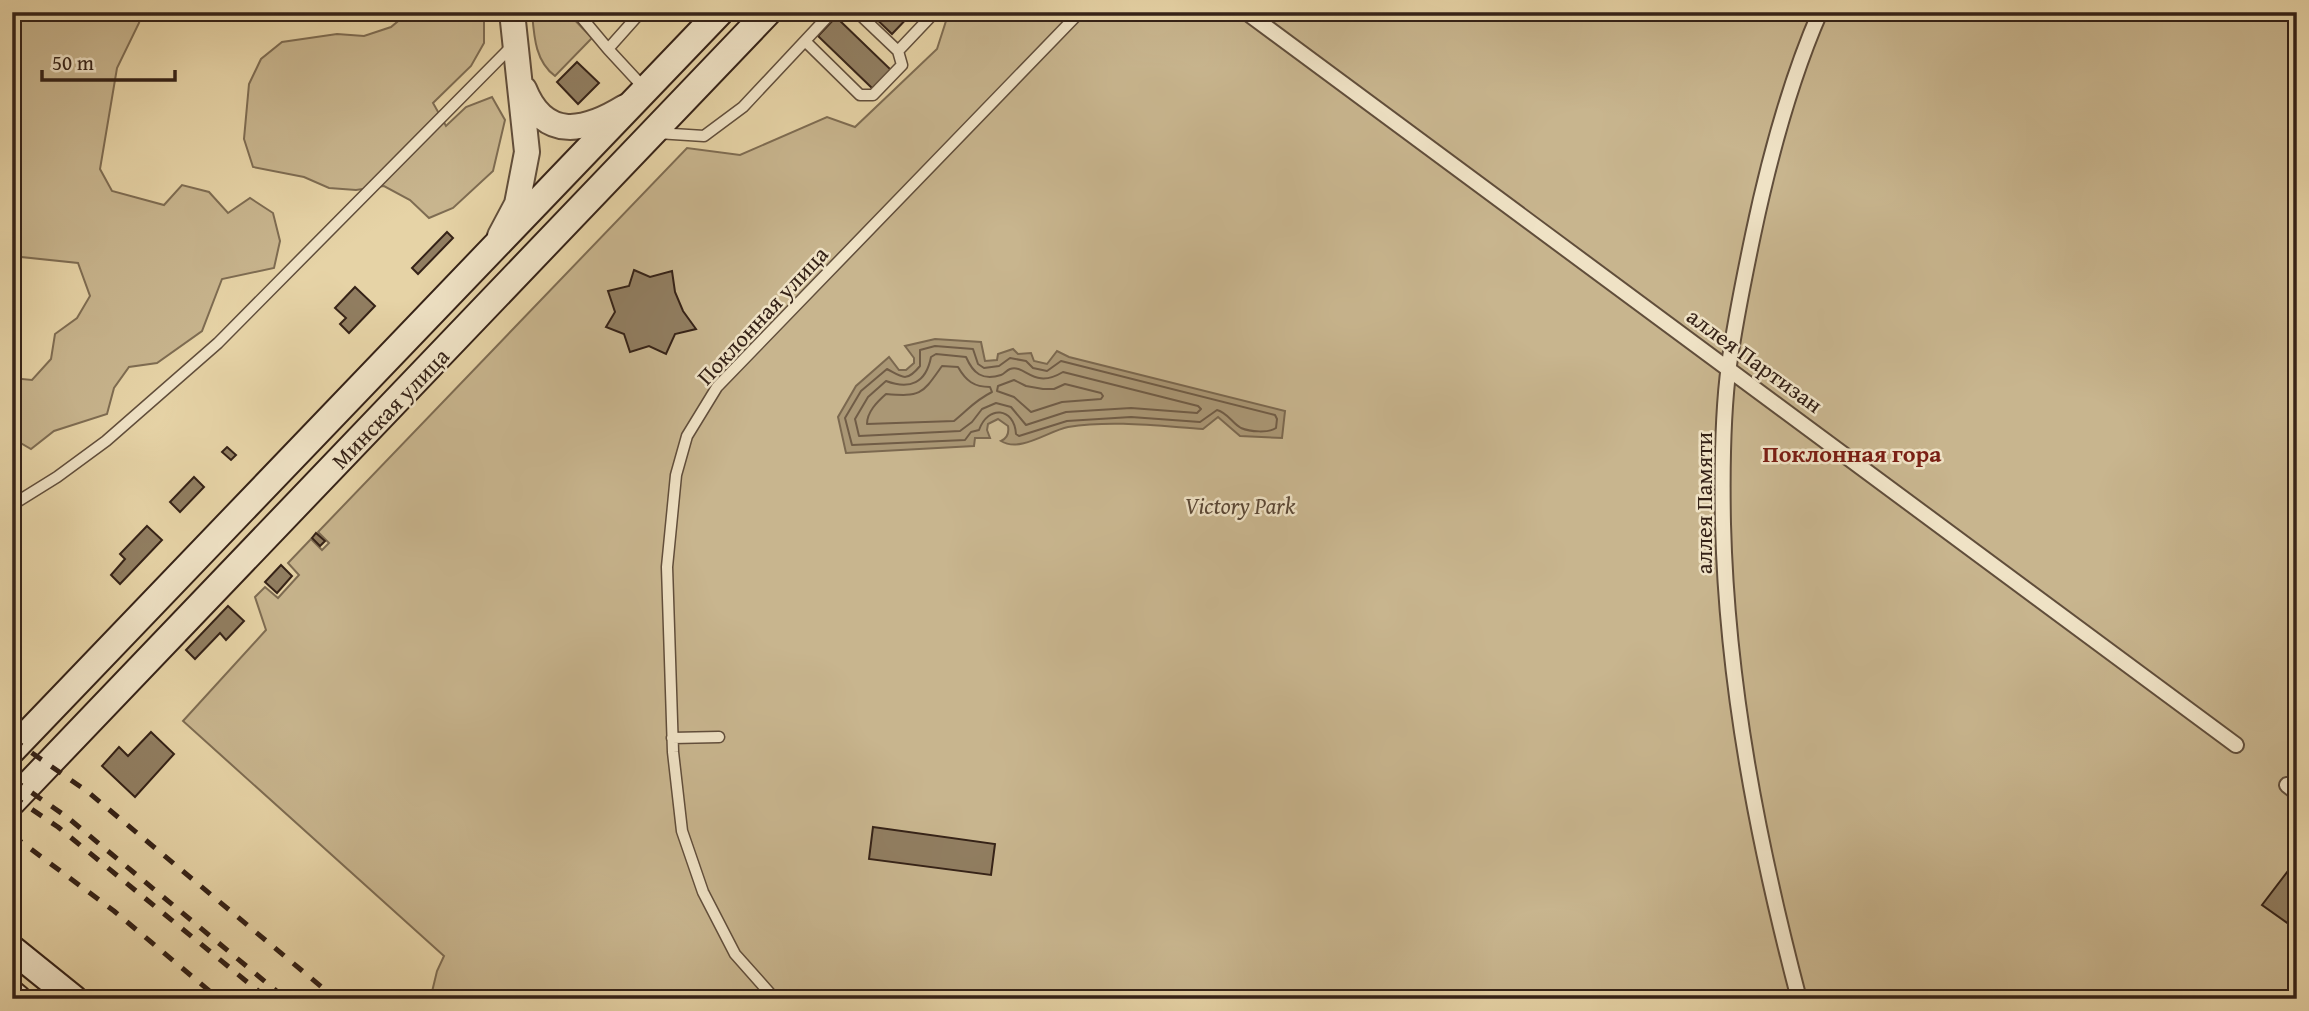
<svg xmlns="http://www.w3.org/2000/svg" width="2309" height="1011" viewBox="0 0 2309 1011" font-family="'Gentium Book Plus',serif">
<rect width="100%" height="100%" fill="#e6d3a6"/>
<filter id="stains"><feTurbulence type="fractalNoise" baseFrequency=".00286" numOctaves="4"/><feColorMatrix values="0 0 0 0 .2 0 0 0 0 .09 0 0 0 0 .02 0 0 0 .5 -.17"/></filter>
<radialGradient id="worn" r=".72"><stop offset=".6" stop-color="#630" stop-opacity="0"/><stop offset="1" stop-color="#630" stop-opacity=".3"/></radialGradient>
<path fill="#c8b58e" stroke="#7e6c52" stroke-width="2" d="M12 12H142L139 23 117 68 100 169 112 191 164 205 182 185 209 192 228 213 250 198 273 213 280 241 274 268 222 279 202 331 157 363 129 367 114 388 107 414 54 431 31 449 12 438V378L32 380 51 359 55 334 77 318 90 296 78 263 12 256Z
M409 12H480L484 16V43L471 66 433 103 446 126 466 107 492 97 505 120 493 171 453 208 429 218 410 200 384 186 356 190 329 188 304 177 253 167 244 139 249 84 261 59 282 42 337 34 364 36 391 27Z
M532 12H567L592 38 555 76C535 61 534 36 532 12Z
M954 12H2297V999H434L431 996 437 971 444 956 183 721 266 630 255 597 265 587 278 598 299 575 288 563 311 539 322 550 329 543 318 532 687 148 740 155 827 117 855 127 937 49 946 21Z"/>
<path fill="#aa9775" stroke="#7b684f" stroke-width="2" d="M935 339 981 342 985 361 997 360 998 354 1013 349 1018 354 1031 353 1034 361 1047 364 1057 351 1069 357 1285 411 1282 438 1240 436 1218 417 1203 429C1159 426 1112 420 1068 427 1048 431 1020 453 1001 441 1008 438 1009 432 1008 426L998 419 988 424 987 430 990 438H975L974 446 846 453 838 417 856 386 889 357 899 370H906L914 363V358L905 346Z"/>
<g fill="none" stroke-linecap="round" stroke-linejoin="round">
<path stroke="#705c46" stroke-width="2" d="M935 346 973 349 978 364 984 368 999 366 1010 358 1026 361 1033 368 1047 371 1061 361 1275 415 1277 419 1276 428C1269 433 1250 432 1241 428 1232 423 1228 413 1217 410L1200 422 1131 417 1067 421 1019 436 1016 434C1014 407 988 405 979 430L971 432 965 440 852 445 845 418 861 391 887 369C902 377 906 383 920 366V350Z
M936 354 966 357C973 373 982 381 1001 375 1004 374 1007 370 1010 369 1026 364 1033 390 1063 372L1198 406 1201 409 1197 413 1131 408 1066 412 1026 425 1011 407 996 403 982 409 972 422 960 431 859 436 855 419 868 397 886 381C910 390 926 383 931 357Z
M942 366 958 367C966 381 974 387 990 387L992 392C974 401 969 409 954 421L867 424C867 412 877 402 886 394 922 397 922 394 942 366Z
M1014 380 1026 386 1043 389H1054L1065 384 1101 393 1103 396 1101 399 1062 402 1031 412 1014 397 997 391 998 386Z"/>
</g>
<path fill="#917e61" stroke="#352217" stroke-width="2" d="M869 12H913L892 34Z
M836 17 891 70 873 89 818 36Z
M577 62 599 83 578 104 557 82Z
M447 232 453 238 418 274 412 268Z
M634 270 650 277 672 271 675 292 683 311 696 329 675 334 666 354 649 346 630 352 624 334 606 327 615 312 608 291 629 286Z
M355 287 375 306 349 333 340 324 346 318 335 308Z
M227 447 236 455 231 460 222 452Z
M194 477 204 487 180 512 170 502Z
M147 526 162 540 120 584 111 575 125 559 120 554Z
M316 533 325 541 320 546 312 538Z
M281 565 292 576 277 593 265 582Z
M228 606 244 621 226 640 220 633 195 659 186 650Z
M151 732 174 754 135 797 102 766 119 747 128 756Z
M873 827 995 844 991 875 869 859Z
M2297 859V930L2262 905Z"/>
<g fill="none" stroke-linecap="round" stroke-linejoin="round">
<g stroke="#614e3b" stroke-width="13">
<path id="service" d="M577 12 608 49 645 89
M805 41 860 95H873L902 65 898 51 857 12
M608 49 641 12
M898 51 935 12
M657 133 704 136 743 107 832 12
M12 505 57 477 106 441 218 343 513 45
M672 738 719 737
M775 999 735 954 703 892 682 831 673 752 667 567 676 475 687 436 717 387 1080 12"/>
</g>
<g stroke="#614e3b" stroke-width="18">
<path id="pedestrian" d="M1246 12 2236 745
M2287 785 2297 793
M1799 999C1758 843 1727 685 1723 524 1722 472 1722 417 1729 365 1735 322 1744 278 1753 235 1769 159 1789 83 1820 12"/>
</g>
<g stroke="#614e3b" stroke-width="28">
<path id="tertiary" d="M524 89C545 142 586 131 625 107
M500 236 517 204 527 152 512 12"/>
</g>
<g stroke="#352217" stroke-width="30">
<path id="secondary" d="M12 750 720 12
M12 802 768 12
M12 949 74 999
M12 994 18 999"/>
</g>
<use href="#service" stroke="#efe2c5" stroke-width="10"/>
<use href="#pedestrian" stroke="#efe2c5" stroke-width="14"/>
<use href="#tertiary" stroke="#efe2c5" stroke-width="24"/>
<use href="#secondary" stroke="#efe2c5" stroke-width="26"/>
<path stroke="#352217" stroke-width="5" stroke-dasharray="12 12" stroke-linecap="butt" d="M12 739 88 792 336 999
M12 779 67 817 286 999
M12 796 58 827 268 999
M12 835 114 911 219 999"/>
</g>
<g text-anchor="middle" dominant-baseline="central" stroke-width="5" stroke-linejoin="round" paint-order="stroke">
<g font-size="23" fill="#352217" stroke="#efe2c5">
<text transform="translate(762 315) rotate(-47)">Поклонная улица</text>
<text transform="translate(1755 360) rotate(36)">аллея Партизан</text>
<text transform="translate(390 408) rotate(-46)">Минская улица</text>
<text transform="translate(1703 503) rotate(-90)">аллея Памяти</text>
</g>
<g font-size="23" font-style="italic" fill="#5a4735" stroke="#efe2c5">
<text x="1240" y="505">Victory Park</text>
</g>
<g font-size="24" font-weight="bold" fill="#7a1f14" stroke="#efe2c5">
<text x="1852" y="453">Поклонная гора</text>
</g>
</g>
<rect width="2309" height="1011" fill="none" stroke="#e6d3a6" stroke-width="42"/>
<rect x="14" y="14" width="2281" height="983" fill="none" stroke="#352217" stroke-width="3.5"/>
<rect x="21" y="21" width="2267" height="969" fill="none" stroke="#352217" stroke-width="2"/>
<path d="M42 70v10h133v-10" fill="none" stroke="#352217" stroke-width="3.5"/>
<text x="52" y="70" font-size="21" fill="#352217" stroke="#efe2c5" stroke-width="5" paint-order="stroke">50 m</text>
<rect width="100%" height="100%" filter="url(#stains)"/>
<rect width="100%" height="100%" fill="url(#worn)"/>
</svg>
